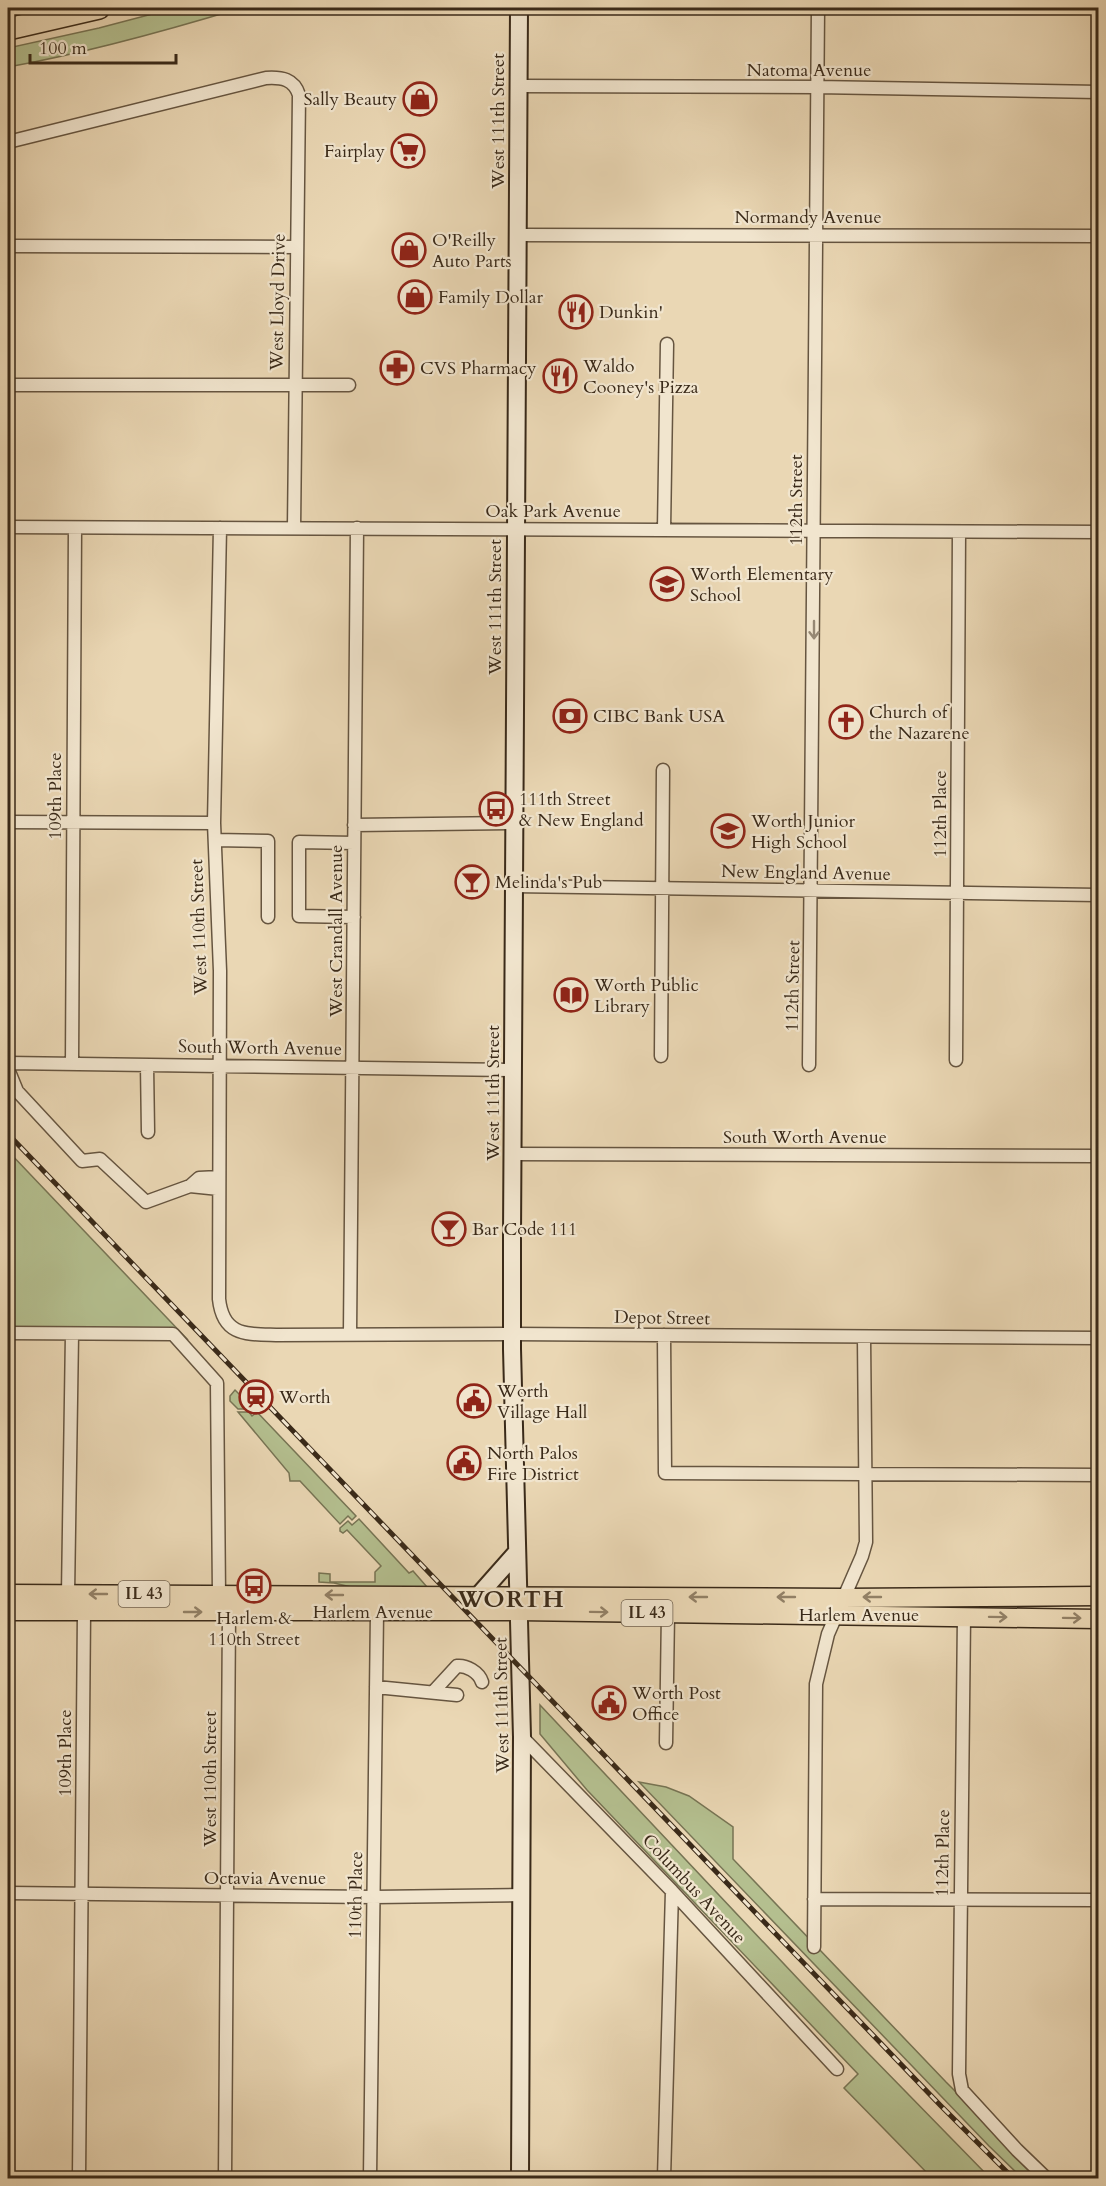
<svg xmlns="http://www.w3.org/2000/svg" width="1106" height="2186" viewBox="0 0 1106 2186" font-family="Cardo,serif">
<rect width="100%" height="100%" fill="#ead7b4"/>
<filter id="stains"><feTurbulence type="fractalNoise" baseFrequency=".00333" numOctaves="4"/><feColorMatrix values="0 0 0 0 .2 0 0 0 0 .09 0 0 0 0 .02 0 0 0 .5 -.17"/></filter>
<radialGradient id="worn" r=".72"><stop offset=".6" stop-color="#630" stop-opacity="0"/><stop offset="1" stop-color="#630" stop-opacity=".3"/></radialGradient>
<path fill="#b4bf8f" stroke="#777454" stroke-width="1.5" d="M175 8H241C165 31 86 53 8 67V48L99 28Z
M8 1151 188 1340 179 1333 8 1328Z
M235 1390 255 1410 252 1412 249 1409H238L230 1401V1396Z
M238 1412H249L252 1416 257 1412 356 1516 352 1520 348 1516 340 1524 300 1481H290L289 1473Z
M359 1519 409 1573 413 1571 427 1587H351L334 1583 319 1582V1573L330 1574V1582H375V1572L381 1566 347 1530 343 1533 340 1531V1528L348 1521 352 1525Z
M540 1705 864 2049 990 2178H932L844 2088 858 2074 587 1790 540 1734Z
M639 1782 666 1787 689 1796 733 1827V1859L946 2082 1042 2178H1022L989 2146Z"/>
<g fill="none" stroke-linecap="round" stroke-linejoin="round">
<g stroke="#665540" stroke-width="15">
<path id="street" d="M518 86 817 87 1098 92
M8 142 266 78C282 77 294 79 299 95L294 528
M517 235 1098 236
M8 246 297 247
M8 385H349
M8 527 1098 532
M220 528 214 823 220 971 219 1299C223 1336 246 1334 276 1335L512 1334 1098 1338
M664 529 667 344
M8 822 214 823
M354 825 514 823
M215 840 268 841V917
M514 886 1098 895
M354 917 299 916V842L354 843
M661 1056 663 770
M956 1060 959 532
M8 1063 512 1070
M72 1064 75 528
M147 1065 148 1132
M809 1065C815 713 812 360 818 8
M8 1069 17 1091 82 1161 100 1159 146 1202 190 1186 219 1189
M512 1154 1098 1156
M190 1186 199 1178 219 1177
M8 1333 173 1334 217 1383 219 1595 229 1612 225 2178
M72 1334 68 1594 84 1612 79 2178
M350 1334 357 528
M664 1335 665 1473 1098 1475
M964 1616 959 2074 962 2090 1017 2150 1046 2178
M376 1687 457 1695
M434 1691 457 1666C466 1665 479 1672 482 1682
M522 1737 672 1891 837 2069
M666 1743 668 1613
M8 1893 374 1897 522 1895
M814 1899 1098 1900
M814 1947 816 1684 828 1634 862 1556 866 1542 864 1338
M370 2178 377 1612
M664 2178 672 1891"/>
</g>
<g stroke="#3a2a19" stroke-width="20">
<path id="secondary" d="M519 8 512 1237V1349L522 1737 520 2178
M478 1596 517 1552"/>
</g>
<g stroke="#3a2a19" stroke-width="21">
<path id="primary" d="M8 1594 843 1598 1098 1596
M8 1611H519L1098 1619"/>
</g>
<g stroke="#3a2a19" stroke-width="24">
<path id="highway" d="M8 29 99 8"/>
</g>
<use href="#street" stroke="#f1e5ce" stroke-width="12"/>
<use href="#secondary" stroke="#f1e5ce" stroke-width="16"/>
<use href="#primary" stroke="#ead7b4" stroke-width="18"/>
<use href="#highway" stroke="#ead7b4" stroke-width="21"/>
<g stroke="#3a2a19" stroke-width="5">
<path id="rail" d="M8 1134 941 2106 1013 2178"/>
</g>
<use href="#rail" stroke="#f1e5ce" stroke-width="3" stroke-dasharray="9" stroke-linecap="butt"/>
</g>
<defs><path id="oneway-shaft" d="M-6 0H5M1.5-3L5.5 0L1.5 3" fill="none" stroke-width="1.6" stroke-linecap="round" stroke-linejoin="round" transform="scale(1.5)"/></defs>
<use stroke="#968874" href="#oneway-shaft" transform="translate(814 630) rotate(90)"/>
<g stroke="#928066">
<use href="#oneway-shaft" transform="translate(98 1594) rotate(-180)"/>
<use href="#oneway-shaft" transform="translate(334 1595) rotate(-180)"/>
<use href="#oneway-shaft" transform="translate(698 1597) rotate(-180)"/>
<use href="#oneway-shaft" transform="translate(786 1597) rotate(-180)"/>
<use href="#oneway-shaft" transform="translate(872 1597) rotate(180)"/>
<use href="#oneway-shaft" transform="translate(193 1612)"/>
<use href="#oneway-shaft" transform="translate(599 1612) rotate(1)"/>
<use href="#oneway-shaft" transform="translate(998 1617) rotate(1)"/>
<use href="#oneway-shaft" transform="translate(1072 1618) rotate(1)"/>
</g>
<defs>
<g id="shop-ring" transform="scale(1.725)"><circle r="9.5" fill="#f1e5ce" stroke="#8f2418" stroke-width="1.5"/><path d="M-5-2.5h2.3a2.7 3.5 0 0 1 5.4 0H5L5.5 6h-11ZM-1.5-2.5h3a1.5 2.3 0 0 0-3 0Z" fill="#8f2418"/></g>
<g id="supermarket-ring" transform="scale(1.725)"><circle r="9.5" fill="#f1e5ce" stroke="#8f2418" stroke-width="1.5"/><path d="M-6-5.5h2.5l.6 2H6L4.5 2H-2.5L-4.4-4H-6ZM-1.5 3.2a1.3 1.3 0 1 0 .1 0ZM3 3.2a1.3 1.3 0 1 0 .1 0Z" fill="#8f2418"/></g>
<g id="restaurant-ring" transform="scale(1.725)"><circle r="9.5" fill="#f1e5ce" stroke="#8f2418" stroke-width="1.5"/><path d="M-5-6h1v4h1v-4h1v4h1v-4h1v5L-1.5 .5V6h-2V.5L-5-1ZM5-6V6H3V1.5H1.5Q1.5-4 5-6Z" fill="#8f2418"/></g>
<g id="pharmacy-ring" transform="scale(1.725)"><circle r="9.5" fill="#f1e5ce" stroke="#8f2418" stroke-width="1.5"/><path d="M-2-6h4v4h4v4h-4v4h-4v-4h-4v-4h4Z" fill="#8f2418"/></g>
<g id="school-ring" transform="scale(1.725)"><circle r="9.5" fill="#f1e5ce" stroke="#8f2418" stroke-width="1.5"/><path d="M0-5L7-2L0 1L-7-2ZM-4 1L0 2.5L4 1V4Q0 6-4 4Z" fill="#8f2418"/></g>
<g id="bank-ring" transform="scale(1.725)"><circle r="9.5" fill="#f1e5ce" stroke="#8f2418" stroke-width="1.5"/><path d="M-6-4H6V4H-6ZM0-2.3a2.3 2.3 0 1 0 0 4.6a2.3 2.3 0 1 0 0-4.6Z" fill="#8f2418"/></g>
<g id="church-ring" transform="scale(1.725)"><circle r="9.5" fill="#f1e5ce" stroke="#8f2418" stroke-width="1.5"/><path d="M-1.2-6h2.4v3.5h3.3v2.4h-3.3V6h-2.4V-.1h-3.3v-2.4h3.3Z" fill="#8f2418"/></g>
<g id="bus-ring" transform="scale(1.725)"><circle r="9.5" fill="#f1e5ce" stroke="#8f2418" stroke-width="1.5"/><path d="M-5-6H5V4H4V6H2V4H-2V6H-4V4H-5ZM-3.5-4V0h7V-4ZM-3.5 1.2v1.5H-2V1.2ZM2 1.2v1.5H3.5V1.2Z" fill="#8f2418"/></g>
<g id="bar-ring" transform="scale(1.725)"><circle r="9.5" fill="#f1e5ce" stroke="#8f2418" stroke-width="1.5"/><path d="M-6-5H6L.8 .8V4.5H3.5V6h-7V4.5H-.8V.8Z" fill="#8f2418"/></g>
<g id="library-ring" transform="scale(1.725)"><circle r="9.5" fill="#f1e5ce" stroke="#8f2418" stroke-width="1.5"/><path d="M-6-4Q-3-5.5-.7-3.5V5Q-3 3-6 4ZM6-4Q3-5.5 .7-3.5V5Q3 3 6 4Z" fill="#8f2418"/></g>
<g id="station-ring" transform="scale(1.725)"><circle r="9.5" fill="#f1e5ce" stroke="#8f2418" stroke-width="1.5"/><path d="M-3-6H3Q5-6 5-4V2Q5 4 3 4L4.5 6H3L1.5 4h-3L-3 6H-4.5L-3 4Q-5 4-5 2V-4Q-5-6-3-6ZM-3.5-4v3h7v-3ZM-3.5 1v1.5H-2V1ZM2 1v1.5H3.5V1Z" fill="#8f2418"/></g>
<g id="civic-ring" transform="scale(1.725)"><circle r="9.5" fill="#f1e5ce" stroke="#8f2418" stroke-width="1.5"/><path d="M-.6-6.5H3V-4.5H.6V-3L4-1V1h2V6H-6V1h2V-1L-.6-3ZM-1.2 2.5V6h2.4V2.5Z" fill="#8f2418"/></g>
</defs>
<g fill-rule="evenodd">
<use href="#shop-ring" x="420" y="99"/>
<use href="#supermarket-ring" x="408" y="151"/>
<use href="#shop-ring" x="409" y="250"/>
<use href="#shop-ring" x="415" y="297"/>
<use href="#restaurant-ring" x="576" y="312"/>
<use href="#pharmacy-ring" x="397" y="368"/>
<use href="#restaurant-ring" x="560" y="376"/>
<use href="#school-ring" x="667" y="584"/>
<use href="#bank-ring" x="570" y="716"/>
<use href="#church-ring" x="846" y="722"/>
<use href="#bus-ring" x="496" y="809"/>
<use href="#school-ring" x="728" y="831"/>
<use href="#bar-ring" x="472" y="882"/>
<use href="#library-ring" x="571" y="995"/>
<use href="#bar-ring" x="449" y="1229"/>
<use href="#station-ring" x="256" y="1397"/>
<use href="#civic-ring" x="474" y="1401"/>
<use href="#civic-ring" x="464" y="1463"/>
<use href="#bus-ring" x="254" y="1586"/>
<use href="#civic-ring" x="609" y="1703"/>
</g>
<g text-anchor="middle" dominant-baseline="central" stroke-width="4.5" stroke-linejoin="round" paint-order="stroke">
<g fill="#f1e5ce" stroke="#71624f" stroke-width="1.5">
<rect x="118.5" y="1581" width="51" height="26" rx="4.5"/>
<rect x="621.5" y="1600" width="51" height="26" rx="4.5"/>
</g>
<g font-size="16" font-weight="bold" fill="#3a2a19">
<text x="144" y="1594">IL 43</text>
<text x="647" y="1613">IL 43</text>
</g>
<g font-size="18" fill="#3a2a19" stroke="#f1e5ce">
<text x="809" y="70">Natoma Avenue</text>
<text transform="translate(498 121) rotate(-90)">West 111th Street</text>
<text x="808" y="217">Normandy Avenue</text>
<text transform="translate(278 302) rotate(-89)">West Lloyd Drive</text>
<text transform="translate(796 500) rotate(-90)">112th Street</text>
<text x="553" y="511">Oak Park Avenue</text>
<text transform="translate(495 607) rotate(-90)">West 111th Street</text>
<text transform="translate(55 796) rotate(-90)">109th Place</text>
<text transform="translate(940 814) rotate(-90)">112th Place</text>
<text transform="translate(806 873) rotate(1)">New England Avenue</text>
<text transform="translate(199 927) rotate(-92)">West 110th Street</text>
<text transform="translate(336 931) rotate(-90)">West Crandall Avenue</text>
<text transform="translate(793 986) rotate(-89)">112th Street</text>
<text transform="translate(260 1048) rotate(1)">South Worth Avenue</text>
<text transform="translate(493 1093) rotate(-90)">West 111th Street</text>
<text x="805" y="1137">South Worth Avenue</text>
<text transform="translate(662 1318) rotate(1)">Depot Street</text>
<text x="373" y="1612">Harlem Avenue</text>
<text x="859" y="1615">Harlem Avenue</text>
<text transform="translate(502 1705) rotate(-91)">West 111th Street</text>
<text transform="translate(65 1753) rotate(-90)">109th Place</text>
<text transform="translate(210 1779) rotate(-90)">West 110th Street</text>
<text transform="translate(943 1853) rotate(-89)">112th Place</text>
<text x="265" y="1878">Octavia Avenue</text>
<text transform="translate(694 1889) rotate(47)">Columbus Avenue</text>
<text transform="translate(356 1895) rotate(-89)">110th Place</text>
</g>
<g font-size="18" fill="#3a2a19" stroke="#f1e5ce" text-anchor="start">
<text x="397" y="99" text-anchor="end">Sally Beauty</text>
<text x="385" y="151" text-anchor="end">Fairplay</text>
<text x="432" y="240">O'Reilly<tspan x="432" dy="21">Auto Parts</tspan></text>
<text x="438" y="297">Family Dollar</text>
<text x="599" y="312">Dunkin'</text>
<text x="583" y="366">Waldo<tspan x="583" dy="21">Cooney's Pizza</tspan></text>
<text x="420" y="368">CVS Pharmacy</text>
<text x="690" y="574">Worth Elementary<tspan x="690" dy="21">School</tspan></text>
<text x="869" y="712">Church of<tspan x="869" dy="21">the Nazarene</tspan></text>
<text x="593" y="716">CIBC Bank USA</text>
<text x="519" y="799">111th Street<tspan x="519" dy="21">&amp; New England</tspan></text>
<text x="751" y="821">Worth Junior<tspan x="751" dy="21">High School</tspan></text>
<text x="495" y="882">Melinda's Pub</text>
<text x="594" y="985">Worth Public<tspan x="594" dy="21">Library</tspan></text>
<text x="472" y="1229">Bar Code 111</text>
<text x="497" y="1391">Worth<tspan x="497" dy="21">Village Hall</tspan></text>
<text x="279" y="1397">Worth</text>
<text x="487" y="1453">North Palos<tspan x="487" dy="21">Fire District</tspan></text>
<text x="254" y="1618" text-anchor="middle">Harlem &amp;<tspan x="254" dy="21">110th Street</tspan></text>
<text x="632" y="1693">Worth Post<tspan x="632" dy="21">Office</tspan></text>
</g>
<g font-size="24" font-weight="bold" letter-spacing="1.5" fill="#3a2a19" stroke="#f1e5ce">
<text x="511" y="1599">WORTH</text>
</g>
</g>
<rect width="1106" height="2186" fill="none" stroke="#ead7b4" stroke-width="30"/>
<rect x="9" y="9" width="1088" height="2168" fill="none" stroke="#3a2a19" stroke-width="3"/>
<rect x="15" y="15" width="1076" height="2156" fill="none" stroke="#3a2a19" stroke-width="1.5"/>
<path d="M30 54v9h146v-9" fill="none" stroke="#3a2a19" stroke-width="3"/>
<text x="39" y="54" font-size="18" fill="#3a2a19" stroke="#f1e5ce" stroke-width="4.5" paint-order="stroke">100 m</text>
<rect width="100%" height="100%" filter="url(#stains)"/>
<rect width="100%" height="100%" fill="url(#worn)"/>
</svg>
